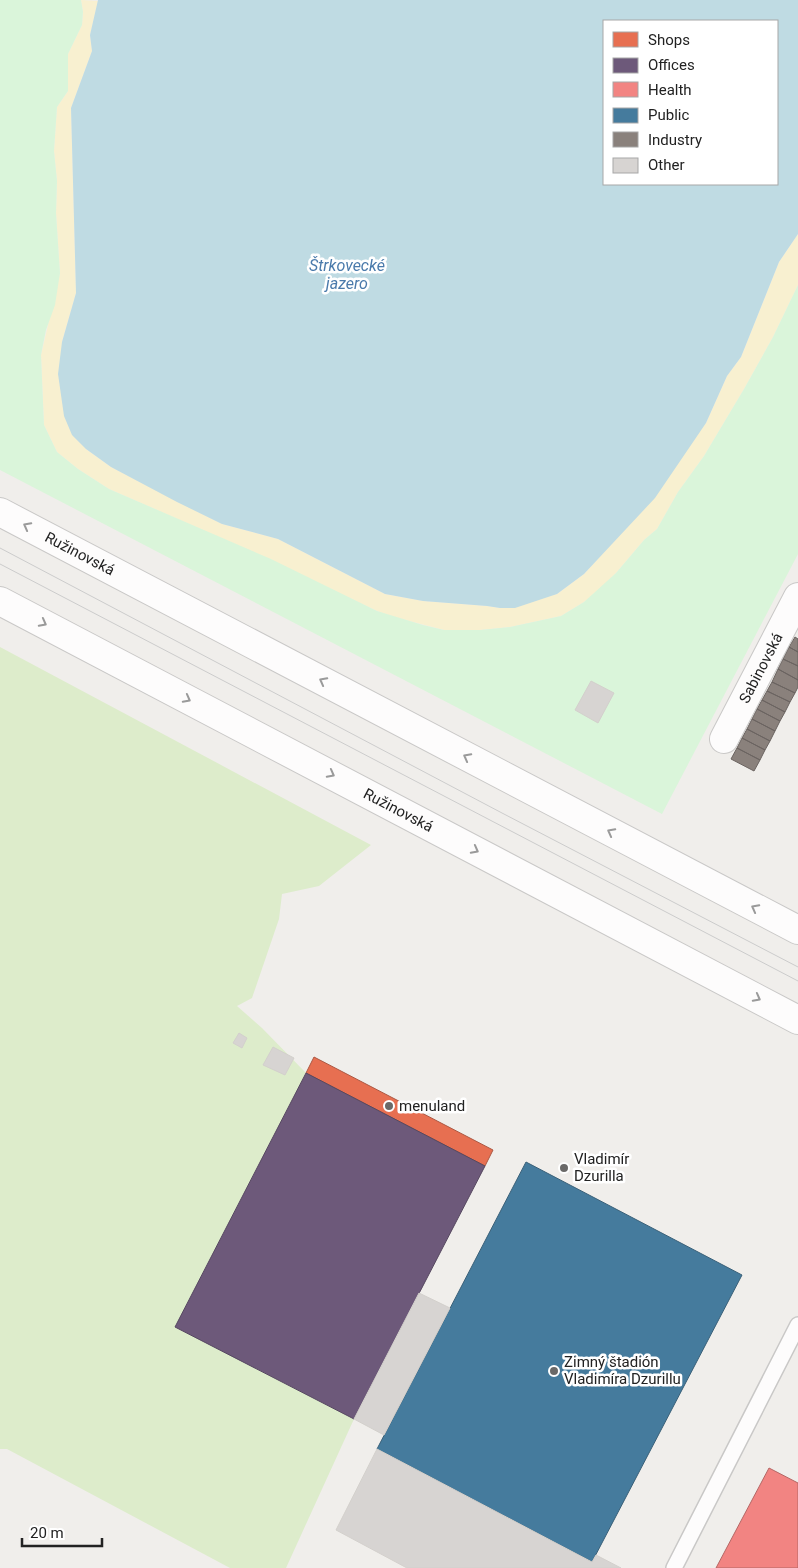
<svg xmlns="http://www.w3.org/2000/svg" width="798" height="1568" viewBox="0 0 798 1568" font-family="Roboto,sans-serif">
<rect width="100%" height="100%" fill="#f0eeeb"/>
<path fill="#ddeccb" d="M0 647 371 845 319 886 282 894 279 919 252 998 237 1006 262 1028 306 1073 175 1327 354 1419 286 1568H230L7 1449H0Z"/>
<path fill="#f8f0d0" d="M81 0 98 1 90 35 92 51 71 108 76 293 62 342 86 449 111 467 222 524 278 539 385 594 423 601 487 606 500 608 557 594 584 574 612 543 706 423 727 376 741 357 779 262 798 234V285L773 337 744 389 704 456 678 492 657 529 644 540 616 573 599 590 584 602 561 616 510 627 480 630H444L394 617 377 611 246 549 109 489 78 469 57 452 44 425 41 355 60 273 56 213 57 181 54 151 57 107 68 91V54L82 25 83 12Z"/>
<path fill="#daf5da" d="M0 0H81L83 12 82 25 68 54V91L57 107 54 151 57 181 56 213 60 273 55 305 46 330 41 355 44 425 57 452 78 469 109 489 271 559 377 611 423 625 444 630H480L510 627 561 616 584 602 616 573 644 540 657 529 678 492 704 456 744 389 773 337 798 285V554L662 814 0 470Z"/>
<path fill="#bfdbe3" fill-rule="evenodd" d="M98 0H798V234L779 262 741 357 727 376 706 423 655 498 584 574 557 594 515 608H500L487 606 423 601 385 594 278 539 222 524 177 502 111 467 86 449 72 435 64 416 58 374 62 342 76 293 71 108 92 51 90 35ZM604 21H777V184H604Z"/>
<path fill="#e76f51" stroke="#ac5843" d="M314 1057 493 1150 485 1166 306 1073Z"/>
<path fill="#6d597a" stroke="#564860" d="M306 1073 485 1166 354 1419 175 1327Z"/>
<path fill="#f28482" stroke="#b46765" d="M769 1468 798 1483V1568H716Z"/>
<path fill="#457b9d" stroke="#3a6078" d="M526 1162 742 1275 592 1562 377 1449Z"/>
<path fill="#8a817c" stroke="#6b6461" d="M795 637 798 639V652L789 647Z
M789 647 798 652V666L783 659Z
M783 659 798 666V680L778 669Z
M778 669 798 680V687L795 693 772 682Z
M772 682 795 693 790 702 767 691Z
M767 691 790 702 785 712 762 700Z
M762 700 785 712 780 721 757 709Z
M757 709 780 721 775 731 752 719Z
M752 719 775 731 770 741 747 729Z
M747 729 770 741 765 750 742 738Z
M742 738 765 750 760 760 737 748Z
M737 748 760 760 754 771 731 759Z"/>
<path fill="#d7d4d2" stroke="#d3d0cc" d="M591 681 614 693 598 723 575 710Z
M239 1033 247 1038 242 1048 233 1043Z
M273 1047 294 1058 285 1075 263 1065Z
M419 1293 450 1308 384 1435 354 1419Z
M377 1449 592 1562 596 1555 621 1568H407L336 1530Z"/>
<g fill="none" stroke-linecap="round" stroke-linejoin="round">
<g stroke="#c9c8c7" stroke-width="18">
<path id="service" d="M674 1568 798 1325"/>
</g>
<g stroke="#c9c8c7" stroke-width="30">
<g id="minor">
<path id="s1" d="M724 739 798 597"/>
</g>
</g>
<g stroke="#c9c8c7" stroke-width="30">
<g id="tertiary">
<path id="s2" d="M0 512 798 930"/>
<path id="s3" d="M0 601 798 1020"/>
</g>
</g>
<use href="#service" stroke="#fdfcfc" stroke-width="15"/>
<use href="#minor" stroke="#fdfcfc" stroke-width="28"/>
<use href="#tertiary" stroke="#fdfcfc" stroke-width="28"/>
<path stroke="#ccc" stroke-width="1" d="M0 548 502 813 798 967
M0 564 798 981"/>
</g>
<defs><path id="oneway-chevron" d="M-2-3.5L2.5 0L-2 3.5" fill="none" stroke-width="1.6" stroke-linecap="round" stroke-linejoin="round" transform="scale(1.25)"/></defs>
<g stroke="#9a9a9a">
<use href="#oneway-chevron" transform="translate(27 526) rotate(-152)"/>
<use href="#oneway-chevron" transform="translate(43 623) rotate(28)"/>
<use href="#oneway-chevron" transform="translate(323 681) rotate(-152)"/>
<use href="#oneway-chevron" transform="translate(187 699) rotate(28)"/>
<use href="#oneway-chevron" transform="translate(467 757) rotate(-152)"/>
<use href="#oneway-chevron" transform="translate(331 774) rotate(28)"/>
<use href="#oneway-chevron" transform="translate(611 832) rotate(-152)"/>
<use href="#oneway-chevron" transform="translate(475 850) rotate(28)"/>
<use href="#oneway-chevron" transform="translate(755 908) rotate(-152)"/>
<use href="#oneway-chevron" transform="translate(757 998) rotate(28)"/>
</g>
<g fill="#6a6968" stroke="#fff" stroke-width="2">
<circle cx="389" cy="1106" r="5"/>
<circle cx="564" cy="1168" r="5"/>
<circle cx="554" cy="1371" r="5"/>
</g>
<g text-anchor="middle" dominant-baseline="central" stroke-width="5" stroke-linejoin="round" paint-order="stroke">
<g font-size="15" fill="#222" stroke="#fff">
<text stroke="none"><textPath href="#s2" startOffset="90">Ružinovská</textPath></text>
<text stroke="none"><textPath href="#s1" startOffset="80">Sabinovská</textPath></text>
<text stroke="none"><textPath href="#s3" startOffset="450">Ružinovská</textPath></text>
</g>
<g font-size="15" fill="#222" stroke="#fff" text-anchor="start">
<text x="399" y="1106">menuland</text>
<text x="574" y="1159">Vladimír<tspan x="574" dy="17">Dzurilla</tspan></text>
<text x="564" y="1362">Zimný štadión<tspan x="564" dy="17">Vladimíra Dzurillu</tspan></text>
</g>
<g font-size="16" font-style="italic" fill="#4a7aab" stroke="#fff">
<text x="347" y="265">Štrkovecké<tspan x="347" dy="18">jazero</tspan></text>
</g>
</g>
<rect x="603" y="20" width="175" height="165" fill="#ffffff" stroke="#a7a7a7"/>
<rect x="613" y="32" width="25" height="15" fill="#e76f51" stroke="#a7a7a7"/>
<text x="648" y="45" font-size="15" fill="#222222">Shops</text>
<rect x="613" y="58" width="25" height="15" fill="#6d597a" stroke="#a7a7a7"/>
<text x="648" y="70" font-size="15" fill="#222222">Offices</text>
<rect x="613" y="82" width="25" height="15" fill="#f28482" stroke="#a7a7a7"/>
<text x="648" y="95" font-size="15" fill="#222222">Health</text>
<rect x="613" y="108" width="25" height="15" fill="#457b9d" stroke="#a7a7a7"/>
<text x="648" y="120" font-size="15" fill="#222222">Public</text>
<rect x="613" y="132" width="25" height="15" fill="#8a817c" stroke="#a7a7a7"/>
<text x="648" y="145" font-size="15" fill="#222222">Industry</text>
<rect x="613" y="158" width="25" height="15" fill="#d7d4d2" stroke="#a7a7a7"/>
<text x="648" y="170" font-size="15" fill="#222222">Other</text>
<path d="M22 1538v8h80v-8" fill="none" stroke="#222222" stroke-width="2.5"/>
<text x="30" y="1538" font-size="15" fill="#222222" stroke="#ffffff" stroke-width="4" paint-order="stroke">20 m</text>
</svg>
